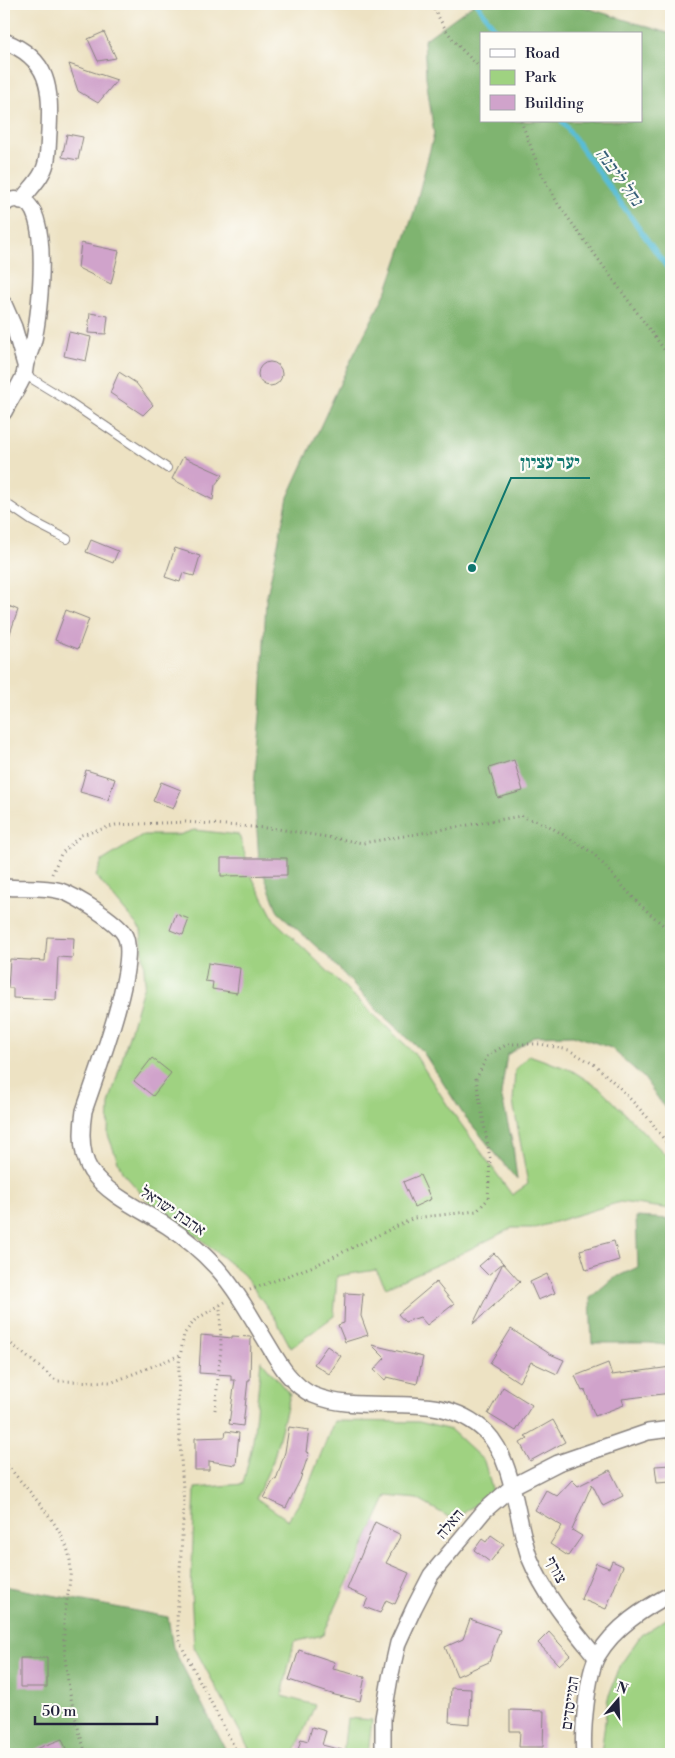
<svg xmlns="http://www.w3.org/2000/svg" width="675" height="1758" viewBox="0 0 675 1758" font-family="'Libre Bodoni','Frank Ruhl Libre',serif">
<rect width="100%" height="100%" fill="#fdfcf7"/>
<filter id="ink" filterUnits="userSpaceOnUse"><feTurbulence type="fractalNoise" baseFrequency=".02" numOctaves="2"/><feDisplacementMap in="SourceGraphic" scale="10" xChannelSelector="R" yChannelSelector="G"/><feConvolveMatrix kernelMatrix="1 2 1 2 8 2 1 2 1" color-interpolation-filters="sRGB"/></filter>
<filter id="wash" filterUnits="userSpaceOnUse"><feTurbulence type="fractalNoise" baseFrequency=".0096" numOctaves="4" result="noise"/><feDisplacementMap in="SourceGraphic" scale="20" xChannelSelector="R" yChannelSelector="G"/><feGaussianBlur stdDeviation="1.12" result="paint"/><feColorMatrix in="noise" values="0 0 0 0 0 0 0 0 0 0 0 0 0 0 0 0 0 1.4 0 .05"/><feComposite in="paint" operator="in"/></filter>
<g filter="url(#wash)">
<rect width="100%" height="100%" fill="#ede2c3"/>
<path fill="#9fd281" stroke="#607a5e" d="M194 830 239 835 253 879 275 921 414 1053 448 1106 512 1195 528 1184 513 1102 515 1070 529 1055 571 1070 601 1089 671 1160V1209L620 1202 535 1228H512L450 1259 386 1287 376 1270 337 1276 334 1316 291 1348 275 1318 244 1275 198 1237 149 1202 122 1172 108 1135 109 1104 145 981 141 930 96 876 102 861 144 835H179Z
M261 1360 290 1395 273 1461 256 1498 288 1520 305 1494 334 1421 419 1422 451 1430 484 1461 493 1492 454 1520 417 1499 387 1496 323 1635 294 1642 282 1696 315 1705 294 1754H252L194 1647 191 1591 195 1488 243 1484 253 1441Z
M671 1616V1754H601L608 1698 621 1664 641 1635Z
M347 1718 372 1720 368 1754H343Z"/>
<path fill="#7fb46f" stroke="#506b55" fill-rule="evenodd" d="M474 4H574L671 34V1117L644 1078 611 1048 573 1035 535 1036 507 1055 501 1094 513 1146 517 1180 463 1114 423 1052 379 1012 329 958 278 912 259 862 254 785 261 704 266 600 288 497 348 366 387 290 414 212 434 134 426 77 424 40ZM481 34H641V121H481Z
M636 1217 671 1219V1346L650 1343H592L590 1298 612 1279 638 1267Z
M4 1586 168 1617 173 1648 228 1754H4Z"/>
<g fill="none" stroke-linecap="round" stroke-linejoin="round">
<path stroke="#58bdd6" stroke-width="5" d="M477 4 499 34
M562 121 671 273"/>
</g>
<g id="blocks">
<path fill="#d0a3cb" d="M104 32 116 58 98 61 88 39Z
M69 64 117 80 98 103 78 91Z
M67 134 83 137 78 160 62 157Z
M81 243 119 251 111 284 78 268Z
M90 313 108 316 106 334 88 333Z
M69 332 91 337 86 361 64 356Z
M258 374a12 12 0 1 1 24 0a12 12 0 1 1-24 0Z
M119 372 136 383 153 405 143 415 110 393Z
M183 457 223 475 215 485 213 500 172 479Z
M91 540 118 551 113 563 86 552Z
M175 548 200 556 194 576 183 573 180 582 165 577Z
M4 604 18 610 6 645H4Z
M66 610 89 619 78 649 55 640Z
M514 760 523 791 498 798 489 768Z
M86 770 115 779 108 800 80 792Z
M161 782 181 790 173 809 153 801Z
M221 858H287V875L221 876Z
M176 914 189 919 183 935 170 930Z
M47 937 74 938 73 958 58 957 56 1000 13 998V988H8L10 959 45 961Z
M208 963 240 968 237 993 212 989 213 982 205 981Z
M152 1058 171 1073 153 1096 134 1081Z
M420 1175 431 1199 414 1207 403 1182Z
M614 1241 619 1260 586 1270 580 1250Z
M494 1253 520 1282 473 1324 503 1263 488 1275 479 1266Z
M547 1274 555 1293 538 1300 530 1282Z
M436 1282 454 1304 427 1325 420 1317 405 1322 398 1314Z
M345 1293 363 1294 361 1316 368 1335 345 1342 338 1325 344 1323Z
M511 1329 550 1354 564 1360 557 1374 531 1362 519 1382 490 1363Z
M201 1335 232 1338V1336L251 1337 250 1380H248L243 1426 229 1424 235 1380H231V1375L199 1373Z
M372 1345 423 1357 417 1384 387 1377 385 1380 374 1370 385 1358Z
M327 1346 341 1356 329 1374 314 1364Z
M608 1363 612 1375 671 1367V1393L622 1399 624 1405 595 1416 585 1390 582 1391 575 1376Z
M503 1387 532 1405 516 1431 488 1414Z
M553 1420 565 1442 530 1461 520 1443 528 1438 525 1436Z
M289 1427 309 1430 306 1452 309 1453 300 1480 286 1508 264 1498 274 1479 276 1480 285 1452Z
M226 1431 239 1433 236 1465 209 1461V1470H195V1438L225 1437Z
M671 1465V1482L657 1483 655 1466Z
M610 1470 623 1496 603 1506 592 1484 572 1530 582 1536 568 1556 550 1544 562 1526 535 1510 546 1490 557 1496 572 1480 578 1486Z
M375 1522 401 1535 386 1563 409 1573 395 1604 386 1600 380 1613 364 1607 368 1598 347 1589Z
M491 1535 504 1544 490 1562 474 1550 482 1539 486 1542Z
M612 1561 623 1566 606 1609 581 1599 596 1563 609 1568Z
M470 1619 500 1630 489 1662 457 1676 445 1647 463 1639Z
M549 1632 570 1655 559 1665 538 1643Z
M299 1650 335 1662 333 1669 365 1677 360 1701 335 1695 289 1680Z
M20 1658H47V1687H20Z
M451 1688 471 1689 470 1724 449 1722Z
M510 1710 544 1711 543 1747H519L520 1731H510Z
M312 1727 326 1731 322 1745 342 1750 341 1754H297L301 1739 308 1741Z
M62 1739 68 1754H26V1753Z"/>
</g>
</g>
<g filter="url(#ink)">
<use href="#blocks" fill-opacity="0" stroke="#88827f" stroke-width="1"/>
<g fill="none" stroke-linecap="round" stroke-linejoin="round">
<g stroke="#88827f" stroke-width="10">
<path id="lane" d="M24 374 65 399 167 468
M4 502 32 521 67 539"/>
</g>
<g stroke="#88827f" stroke-width="18">
<path id="street" d="M4 41C50 59 51 88 49 132 48 145 49 162 42 173 37 183 27 192 21 201
M4 205C9 199 17 198 25 202 50 215 40 309 35 334 34 344 29 354 26 363 25 367 25 371 24 375 19 387 10 400 4 412
M4 304 14 327 25 365
M4 887C22 889 43 886 61 891 76 896 116 921 124 934 141 960 94 1080 84 1111 81 1130 80 1154 91 1171 109 1196 142 1210 167 1226 186 1238 202 1252 217 1268 234 1287 248 1311 261 1333 275 1355 287 1383 313 1395 368 1418 437 1385 486 1432 515 1461 516 1522 530 1559 545 1596 571 1626 596 1657
M383 1754V1718L390 1678 398 1643 414 1608 431 1575 484 1511 513 1486 558 1463 648 1432 671 1429
M584 1754C582 1733 587 1673 598 1655 615 1627 643 1609 671 1594"/>
</g>
<path stroke="#88827f" stroke-width="3" stroke-dasharray="1 4" stroke-linecap="butt" d="M432 4C446 34 457 46 481 68
M521 121 539 168 558 204 671 359
M52 874 61 854 81 835 116 825 186 822 278 829 363 843 521 816 549 826 593 853 638 903 671 932
M250 1290 316 1265 414 1218 477 1211 488 1199 490 1158 476 1079 488 1055 508 1044H540L569 1050 595 1065 619 1087 650 1120 671 1149
M225 1302 195 1320 184 1334 179 1363 178 1413 184 1504 177 1619 180 1643 238 1754
M4 1338 57 1381 113 1382 180 1355
M215 1410 221 1348 220 1305
M4 1461C25 1488 57 1518 68 1551 75 1572 65 1602 64 1623 63 1669 72 1711 86 1754"/>
<use href="#lane" stroke="#fff" stroke-width="8"/>
<use href="#street" stroke="#fff" stroke-width="15"/>
</g>
</g>
<g text-anchor="middle" dominant-baseline="central" stroke-width="4.5" stroke-linejoin="round" paint-order="stroke">
<g font-size="16" fill="#22223b" stroke="#fdfcf7">
<text transform="translate(173 1211) rotate(34)">אהבת ישראל</text>
<text transform="translate(450 1524) rotate(-50)">האלה</text>
<text transform="translate(556 1570) rotate(63)">צורף</text>
<text transform="translate(570 1703) rotate(-82)">המייסדים</text>
</g>
<g font-size="18" font-style="italic" fill="#386079" stroke="#fdfcf7">
<text transform="translate(619 177) rotate(54)">נחל ליבנה</text>
</g>
</g>
<path fill="none" stroke="#0f766e" stroke-width="2" d="M472 568L511 478H590"/>
<circle fill="#0f766e" stroke="#fdfcf7" stroke-width="2" cx="472" cy="568" r="5"/>
<g font-size="18" text-anchor="middle" font-weight="bold" fill="#0f766e" stroke="#fdfcf7" stroke-width="4.5" stroke-linejoin="round" paint-order="stroke">
<text x="550" y="468">יער עציון</text>
</g>
<rect width="675" height="1758" fill="none" stroke="#fdfcf7" stroke-width="20"/>
<rect x="480" y="32" width="162" height="90" fill="#fdfcf7" stroke="#a5a5ac"/>
<rect x="490" y="49" width="25" height="8" fill="#ffffff" stroke="#a5a5ac"/>
<text x="525" y="58" font-size="15" fill="#22223b">Road</text>
<rect x="490" y="70" width="25" height="15" fill="#9fd281" stroke="#a5a5ac"/>
<text x="525" y="82" font-size="15" fill="#22223b">Park</text>
<rect x="490" y="95" width="25" height="15" fill="#d0a3cb" stroke="#a5a5ac"/>
<text x="525" y="108" font-size="15" fill="#22223b">Building</text>
<g transform="translate(618 1700) rotate(19)" stroke="#fdfcf7" stroke-width="4" paint-order="stroke">
<path d="M0-4L9 19L0 12L-9 19Z" fill="#22223b"/>
<text y="-8" font-size="14" font-weight="bold" text-anchor="middle" fill="#22223b">N</text>
</g>
<path d="M35 1716v8h122v-8" fill="none" stroke="#22223b" stroke-width="2.5"/>
<text x="42" y="1716" font-size="15" fill="#22223b" stroke="#fdfcf7" stroke-width="4" paint-order="stroke">50 m</text>
</svg>
